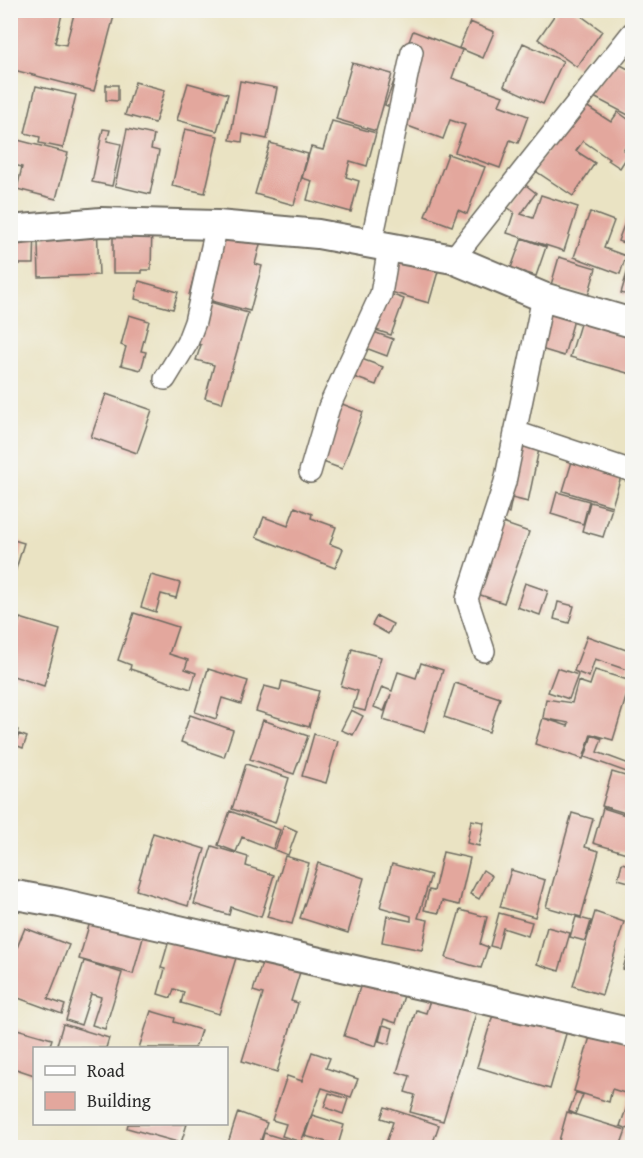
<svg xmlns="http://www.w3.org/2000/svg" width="643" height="1158" viewBox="0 0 643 1158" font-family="'Gentium Book Plus',serif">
<rect width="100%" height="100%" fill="#f6f6f2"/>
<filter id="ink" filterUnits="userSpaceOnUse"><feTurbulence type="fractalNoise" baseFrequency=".0167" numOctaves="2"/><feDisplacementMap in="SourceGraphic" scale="12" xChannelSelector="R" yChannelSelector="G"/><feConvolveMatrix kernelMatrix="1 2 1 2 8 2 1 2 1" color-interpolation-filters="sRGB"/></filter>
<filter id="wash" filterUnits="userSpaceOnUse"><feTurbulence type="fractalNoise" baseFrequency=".008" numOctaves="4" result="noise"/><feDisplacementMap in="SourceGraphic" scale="24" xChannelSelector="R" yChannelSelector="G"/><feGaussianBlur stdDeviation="1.35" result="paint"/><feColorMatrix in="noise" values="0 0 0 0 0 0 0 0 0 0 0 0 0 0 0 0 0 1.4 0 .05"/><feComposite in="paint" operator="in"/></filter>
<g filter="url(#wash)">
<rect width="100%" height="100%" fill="#eae3c3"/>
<g id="blocks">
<path fill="#e3a79d" d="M10 10H63L55 43 66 45 75 10H94L114 16 94 91 10 69Z
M558 10H573L602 31 577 67 538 39Z
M470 22 494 32 483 58 459 48Z
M413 31 462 50 452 78 503 96 499 105 528 116 518 143 510 140 500 168 455 152 465 125 450 120 443 139 397 122 401 111 385 105Z
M523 43 563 61 543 104 504 86Z
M615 62 632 71V117L588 94Z
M352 63 392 74 376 131 336 119Z
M240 81 277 88 267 139 243 134 242 142 230 140Z
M135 82 165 90 155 123 125 115Z
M188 83 228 94 217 131 177 120Z
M106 85H118V101L106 100Z
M36 86 76 95 63 148 39 143 40 137 25 133Z
M580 102 611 122 618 112 632 122V137L623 150 629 154 620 168 608 160 609 159 583 141 576 151 595 163 573 196 534 170Z
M332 121 376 133 367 166 350 161 346 177 359 181 351 212 307 200 312 181 302 178 311 147 323 150Z
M103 129 110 130 107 141 121 144 112 186 92 182Z
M127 129 154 135 151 149 159 151 150 194 115 186Z
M185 129 218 136 205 193 172 186Z
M10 138 68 153 56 199 17 189 22 167 10 164Z
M270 143 308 154 294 205 255 194Z
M448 154 485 167 467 214 458 210 452 226 425 216Z
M523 183 536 193 521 214 533 218 541 195 578 207 564 251 507 233 514 212 507 207Z
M590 212 614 221 604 248 626 256 620 274 574 257Z
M629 212 632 213V246L618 241Z
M210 215 264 229 255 264 262 266 250 311 189 295Z
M97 222 99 275 39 277 38 242 45 241V223Z
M10 225H35L34 264H10Z
M113 225H152L151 270H142V273H113Z
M522 238 546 247 536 276 511 268Z
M559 257 596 268 588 296 551 285Z
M393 260 441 261 429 303 384 290Z
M630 263H632V296L621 293Z
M139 281 178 292 173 309 135 299Z
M376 289 404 299 391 335 364 326Z
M196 298 248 313 222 403 205 398 214 365 196 360 201 345 184 340Z
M545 307 575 316 564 356 534 347Z
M583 314 632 328 631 374 570 357Z
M129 315 149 321 141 351 146 352 141 370 121 365 126 347 121 345Z
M357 326 393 339 387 356 363 347 359 358 383 367 376 385 340 372Z
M106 394 152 410 137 453 91 437Z
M337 402 363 412 342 469 307 456Z
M507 443 539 449 528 502 512 498 509 513 493 510Z
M574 455 623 470 612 506 563 491Z
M557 492 589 501 583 524 551 514Z
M590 502 612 508 603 537 582 531Z
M295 507 312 514 311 518 336 527 330 544 343 549 335 568 256 537 264 517 288 526Z
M488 518 529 532 504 603 463 589Z
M10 539 24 543 11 585H10Z
M151 575 180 583 176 598 161 594 156 612 141 607Z
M525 583 548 591 540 615 517 607Z
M558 602 574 606 569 623 554 619Z
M134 613 178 627 169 654 188 660 185 669 196 673 191 689 130 669 131 665 118 660Z
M377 616 393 624 388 634 372 625Z
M20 618 60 630 44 686 10 675V649Z
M587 636 632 652 627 670 595 659 589 677 574 671Z
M352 649 381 657 365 711 353 708 358 691 341 686Z
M421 663 443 670 424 732 383 720 391 694 384 711 374 707 382 687 392 691 398 672 416 678Z
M557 668 578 675 569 699 548 692Z
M208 669 248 681 241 704 222 698 216 719 195 712Z
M595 670 631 681 613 740 591 734 583 759 535 744 543 718 568 726 569 723 543 718 546 699 572 703 578 681 590 685Z
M282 681 319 691 309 727 256 711 264 686 280 690Z
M455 683 500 698 489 732 444 717Z
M351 710 363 716 353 735 341 730Z
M190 715 233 730 224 757 181 742Z
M263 720 308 736 294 774 250 759Z
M10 728 18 730 11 756H10Z
M19 734 27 737 23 748 15 745Z
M314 734 338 741 326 783 302 776Z
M592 735 602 739 597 752 632 765V774L585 757Z
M246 764 289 778 275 823 232 809Z
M612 772 632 778V815L602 806Z
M603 808 632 817V845L630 854 593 843Z
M230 811 280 830 273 849 242 837 236 852 218 845Z
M572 813 593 819 585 847 599 851 581 917 546 907Z
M471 820 484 822 479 846 467 843Z
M284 825 297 831 288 855 275 850Z
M153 833 205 849 188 906 136 890Z
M212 846 248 857 246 866 274 875 261 917 231 907 229 915 194 904Z
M443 852 470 858 459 905 442 901 439 913 424 910 429 890 434 891Z
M285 856 309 863 292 924 267 917Z
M318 863 364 878 348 933 300 918Z
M622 863 632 866 629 882 618 879Z
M392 864 431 875 418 918 428 920 422 950 382 942 387 916 411 921V916L380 907Z
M483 870 492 876 479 899 470 894Z
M511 870 545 880 535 917 500 907Z
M460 910 487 917 480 944 488 947 481 968 446 958Z
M93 912 146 927 133 974 79 959Z
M595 912 624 922 602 995 573 986Z
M499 913 532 922 528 936 503 928 498 948 490 946Z
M576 917 591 921 585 941 570 937Z
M547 927 570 933 559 971 537 964Z
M25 928 69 945 48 999 65 1005 62 1014 10 995V965Z
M172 930 239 948 219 1014 181 1003 184 992 174 989 171 998 158 994 165 969 161 968Z
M632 938V972L623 969Z
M269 941 306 953 291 1001 298 1003 277 1072 242 1061 263 994 253 991Z
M84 961 122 973 105 1029 92 1025 101 997 91 994 81 1025 66 1020Z
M363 978 405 992 396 1023 384 1019 376 1046 344 1036Z
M432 993 478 1007 443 1121 410 1112 415 1095 405 1092 410 1076 397 1072 416 1010 426 1013Z
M496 1005 568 1027 550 1089 477 1067Z
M151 1011 175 1018 174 1022 201 1030 195 1048H139Z
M63 1024 109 1038 106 1048H56Z
M383 1025 393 1028 389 1044 379 1041Z
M10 1027 52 1039 49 1048H34V1075L10 1067Z
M592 1030 632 1042V1130L620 1126 631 1095 612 1089 609 1102 574 1091Z
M312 1052 330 1058 326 1068 358 1079 351 1097 322 1088 301 1142 282 1136 286 1124 272 1120 287 1076 302 1081Z
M576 1092 583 1095 575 1114 569 1111Z
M329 1093 348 1099 343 1114 324 1107Z
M385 1107 439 1125 431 1148 385 1146 393 1122 381 1118Z
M238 1112 267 1123 258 1148H241L228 1143Z
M567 1112 626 1130 620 1147 609 1144 608 1148H557Z
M312 1115 344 1125 338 1145 305 1136Z
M128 1124H187L181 1143 127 1128Z
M264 1133 310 1147V1148H260Z"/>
</g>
</g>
<g filter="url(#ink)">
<use href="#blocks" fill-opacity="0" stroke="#6e6b60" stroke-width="1.5"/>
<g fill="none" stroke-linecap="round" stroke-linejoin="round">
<g stroke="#6e6b60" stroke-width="24">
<path id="street" d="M371 244 412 52
M453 259 632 33
M165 379 187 343 195 322 217 225
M515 432 632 471
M310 472 329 407 381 294 389 247
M484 651 467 599 505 482 543 297"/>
</g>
<g stroke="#6e6b60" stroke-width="32">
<path id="secondary" d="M10 230 101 222 217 225 318 234 453 259 543 297 632 323
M10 894 60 903 632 1033"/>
</g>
<use href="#street" stroke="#fff" stroke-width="21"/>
<use href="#secondary" stroke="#fff" stroke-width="28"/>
</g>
</g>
<rect width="643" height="1158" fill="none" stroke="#f6f6f2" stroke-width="36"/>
<rect x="33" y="1047" width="195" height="78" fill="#f6f6f2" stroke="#a5a5a2" stroke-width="1.5"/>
<rect x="45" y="1066" width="30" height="9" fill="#ffffff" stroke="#a5a5a2" stroke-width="1.5"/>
<text x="87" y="1077" font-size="18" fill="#2b2b2b">Road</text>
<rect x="45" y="1092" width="30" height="18" fill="#e3a79d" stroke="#a5a5a2" stroke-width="1.5"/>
<text x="87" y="1107" font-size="18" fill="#2b2b2b">Building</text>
</svg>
